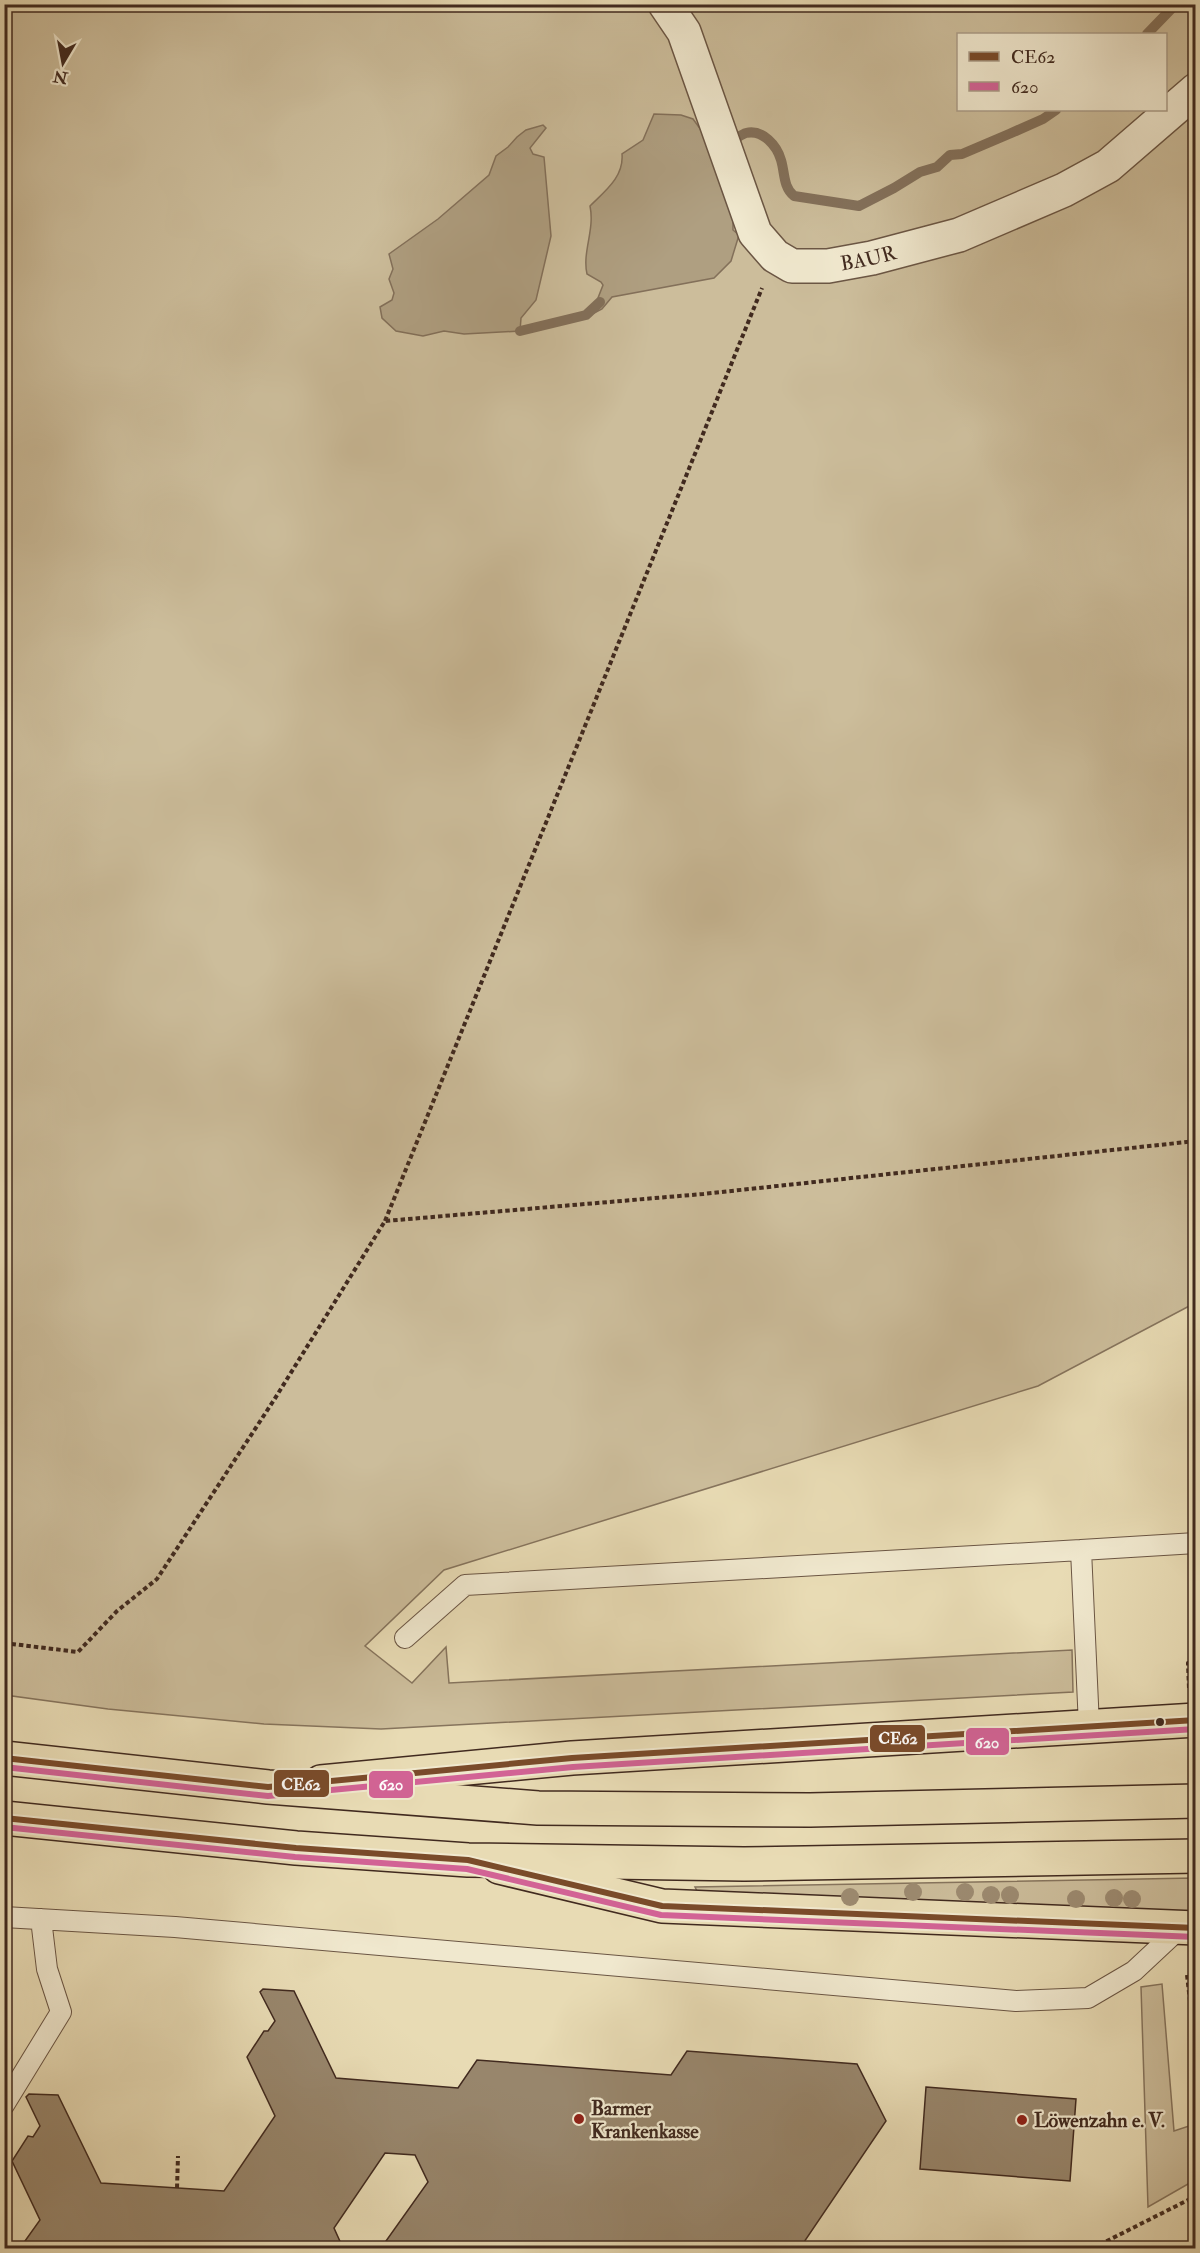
<svg xmlns="http://www.w3.org/2000/svg" width="1200" height="2253" viewBox="0 0 1200 2253" font-family="'IM FELL Double Pica',serif">
<rect width="100%" height="100%" fill="#e8dbb4"/>
<filter id="stains"><feTurbulence type="fractalNoise" baseFrequency=".00333" numOctaves="4"/><feColorMatrix values="0 0 0 0 .2 0 0 0 0 .09 0 0 0 0 .02 0 0 0 .5 -.17"/></filter>
<radialGradient id="worn" r=".72"><stop offset=".6" stop-color="#630" stop-opacity="0"/><stop offset="1" stop-color="#630" stop-opacity=".3"/></radialGradient>
<path fill="#ccbd9b" stroke="#86745d" stroke-width="1.5" fill-rule="evenodd" d="M5 5H1195V1303L1038 1386 444 1570 365 1646 412 1683 446 1647 449 1683 1072 1650 1073 1692 381 1729 264 1724 108 1709 5 1695ZM958 34H1166V110H958Z
M1195 1878V1913L698 1893 695 1887Z
M1162 1984 1174 2131 1195 2124V2180L1148 2207 1141 1987Z"/>
<path fill="#af9f81" stroke="#83705a" stroke-width="1.5" d="M654 114 681 115 693 119 704 134 733 210V230L739 235 731 261 714 278 612 297 602 309 594 313 590 310 596 303 603 285 601 282 587 274C582 252 595 230 590 206 605 191 624 177 622 154L643 140Z
M543 125 546 128 530 148 533 154 544 157 551 236 536 300 521 318 520 331 464 334 444 331 423 336 396 331 382 318 380 307 392 300 394 293 389 279 393 269 389 254 438 219 489 175 496 156 508 147 517 137 526 130Z"/>
<g fill="none" stroke-linecap="round" stroke-linejoin="round">
<path stroke="#83705a" stroke-width="10" d="M1147 34 1176 4
M733 140C737 138 742 134 746 133 763 129 777 146 781 160 785 173 783 187 794 196L859 206 894 188 920 172 937 167 950 155 962 154 1009 134 1043 119 1056 110
M520 331 586 315 600 302"/>
</g>
<path fill="#98866c" stroke="#412a1f" stroke-width="1.5" d="M263 1989 294 1991 336 2078 458 2088 477 2060 671 2075 687 2051 857 2064 886 2121 800 2248H381L428 2182 415 2155 385 2153 334 2228 343 2248H20L40 2220 12 2161 28 2136 33 2137 40 2126 26 2097 29 2094 58 2095 101 2183 224 2191 275 2116 247 2057 264 2031H268L275 2021 260 1992Z
M926 2087 1076 2099 1070 2181 920 2169Z"/>
<g fill="none" stroke-linecap="round" stroke-linejoin="round">
<g stroke="#6b5644" stroke-width="22">
<path id="lane" d="M405 1638 465 1585 1081 1550
M1089 1726 1081 1550 1196 1543
M4 1917 175 1927 1016 2001 1088 1998 1134 1971 1180 1928
M4 2105 61 2012 47 1969 41 1919"/>
</g>
<g stroke="#6b5644" stroke-width="36">
<g id="street">
<path id="s1" d="M665 4 684 32 755 233 775 256 792 266H828L872 258 959 235 1064 190 1108 166 1196 90"/>
</g>
</g>
<g stroke="#412a1f" stroke-width="36">
<path id="primary" d="M321 1782 572 1758 1196 1720
M499 1867 662 1906 1196 1928"/>
</g>
<g stroke="#412a1f" stroke-width="36">
<path id="highway" d="M4 1758 268 1787 538 1808 810 1810 1196 1801
M4 1818 296 1848 468 1860 744 1864 1196 1856"/>
</g>
<path stroke="#412a1f" stroke-width="4" stroke-dasharray="4.5 3" stroke-linecap="butt" d="M385 1221 762 288
M4 1643 78 1652 117 1611 157 1579 274 1400 385 1221 703 1194 1196 1141
M1189 1688 1188 1663 1196 1662
M1187 1975 1196 2053
M177 2188 178 2156
M1093 2248 1196 2196"/>
<use href="#lane" stroke="#f0e8ce" stroke-width="20"/>
<use href="#street" stroke="#f0e8ce" stroke-width="33"/>
<use href="#primary" stroke="#e8dbb4" stroke-width="33"/>
<use href="#highway" stroke="#e8dbb4" stroke-width="33"/>
<g stroke="#f0e8ce" stroke-width="10">
<path id="bus-1" d="M4 1758 268 1787 572 1758 1196 1720
M4 1818 296 1848 468 1860 662 1906 1196 1928"/>
</g>
<g stroke="#f0e8ce" stroke-width="10">
<path id="bus-2" d="M4 1767 268 1796 573 1767 1196 1729
M4 1827 295 1857 467 1869 661 1915 1196 1937"/>
</g>
<use href="#bus-1" stroke="#7a4b2a" stroke-width="6"/>
<use href="#bus-2" stroke="#d26395" stroke-width="6"/>
</g>
<g fill="#9c8a70">
<circle cx="913" cy="1892" r="9"/>
<circle cx="965" cy="1892" r="9"/>
<circle cx="991" cy="1895" r="9"/>
<circle cx="1010" cy="1895" r="9"/>
<circle cx="850" cy="1897" r="9"/>
<circle cx="1114" cy="1898" r="9"/>
<circle cx="1076" cy="1899" r="9"/>
<circle cx="1132" cy="1899" r="9"/>
</g>
<circle fill="#412a1f" stroke="#f0e8ce" stroke-width="2" cx="1160" cy="1722" r="5"/>
<g fill="#8f2418" stroke="#f0e8ce" stroke-width="2">
<circle cx="579" cy="2119" r="6"/>
<circle cx="1022" cy="2120" r="6"/>
</g>
<g text-anchor="middle" dominant-baseline="central" stroke-width="4.5" stroke-linejoin="round" paint-order="stroke">
<g font-size="20" fill="#412a1f" stroke="#f0e8ce">
<text stroke="none"><textPath href="#s1" startOffset="374">BAUR</textPath></text>
</g>
<g font-size="20" font-weight="bold" fill="#412a1f" stroke="#f0e8ce" text-anchor="start">
<text x="591" y="2108">Barmer<tspan x="591" dy="23">Krankenkasse</tspan></text>
<text x="1034" y="2120">Löwenzahn e. V.</text>
</g>
</g>
<g stroke="#f0e8ce" stroke-width="2">
<rect x="869" y="1724" width="57" height="29" rx="6" fill="#7a4b2a"/>
<rect x="965" y="1727" width="45" height="29" rx="6" fill="#d26395"/>
<rect x="273" y="1769" width="57" height="29" rx="6" fill="#7a4b2a"/>
<rect x="368" y="1770" width="46" height="29" rx="6" fill="#d26395"/>
</g>
<g font-size="16" text-anchor="middle" font-weight="bold" fill="#fff">
<text x="898" y="1744">CE62</text>
<text x="987" y="1748">620</text>
<text x="301" y="1790">CE62</text>
<text x="391" y="1790">620</text>
</g>
<rect width="1200" height="2253" fill="none" stroke="#e8dbb4" stroke-width="24"/>
<rect x="6" y="6" width="1188" height="2241" fill="none" stroke="#412a1f" stroke-width="3"/>
<rect x="12" y="12" width="1176" height="2229" fill="none" stroke="#412a1f" stroke-width="1.5"/>
<rect x="957" y="33" width="210" height="78" fill="#f0e8ce" stroke="#aa9c88" stroke-width="1.5"/>
<rect x="969" y="52" width="30" height="9" fill="#7a4b2a" stroke="#aa9c88" stroke-width="1.5"/>
<text x="1011" y="63" font-size="18" fill="#412a1f">CE62</text>
<rect x="969" y="82" width="30" height="9" fill="#d26395" stroke="#aa9c88" stroke-width="1.5"/>
<text x="1011" y="93" font-size="18" fill="#412a1f">620</text>
<g transform="translate(63 63) rotate(190)" stroke="#f0e8ce" stroke-width="4.5" paint-order="stroke">
<path d="M0-4.5L10 22L0 15L-10 22Z" fill="#412a1f"/>
<text y="-9" font-size="16" font-weight="bold" text-anchor="middle" fill="#412a1f">N</text>
</g>
<rect width="100%" height="100%" filter="url(#stains)"/>
<rect width="100%" height="100%" fill="url(#worn)"/>
</svg>
